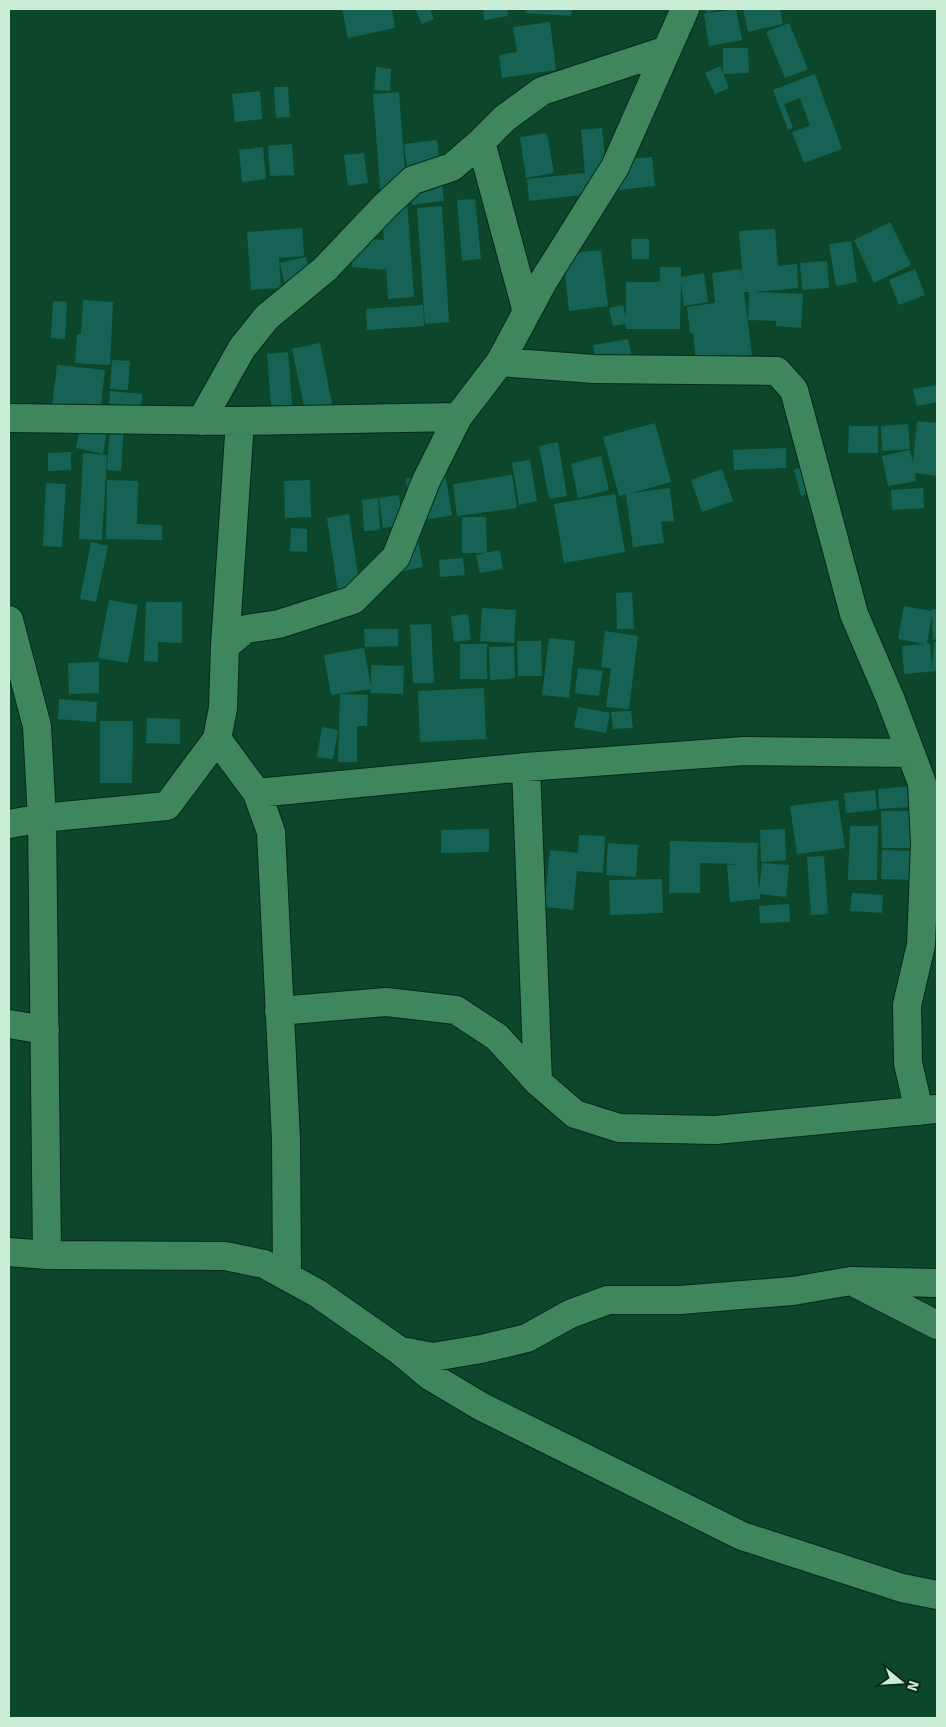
<svg xmlns="http://www.w3.org/2000/svg" width="946" height="1727" viewBox="0 0 946 1727" font-family="Signika,sans-serif">
<rect width="100%" height="100%" fill="#0d472b"/>
<path fill="#166355" d="M342 9H392L395 28 348 38Z
M415 9H430L434 19 422 24Z
M483 9H507L508 16 484 20Z
M526 9H572L571 16 525 13Z
M705 9H719L708 13 736 9 742 40 709 46 704 14 707 13Z
M743 9H780L783 24 748 32Z
M550 22 556 70 502 78 499 55 517 52 513 27Z
M789 23 808 69 785 78 766 32Z
M723 48H748L749 73 723 74Z
M720 66 729 88 715 94 705 73Z
M376 67 391 69 390 91 374 90Z
M815 74 842 149 804 163 792 132 810 126 800 98 784 104 793 128 788 130 773 90Z
M274 87H288L290 117 276 118Z
M260 91 262 119 235 122 232 94Z
M399 92 414 297 388 299 386 265 385 270 352 267 356 213 373 214 371 239 384 240 373 94Z
M602 128 608 192 529 201 527 179 585 173 581 130Z
M547 133 554 173 526 178 520 137Z
M437 140 444 201 412 205 404 144Z
M292 144 294 175 270 176 268 146Z
M263 147 266 179 242 182 239 150Z
M364 153 368 183 348 186 344 155Z
M652 157 655 186 619 190 617 160Z
M475 199 481 259 462 261 457 200Z
M442 206 449 322 425 324 417 208Z
M890 222 911 265 874 283 854 240Z
M302 228 304 256 279 258 281 288 251 290 247 232Z
M775 229 778 266 797 264 798 288 754 292 803 294 801 328 776 326V321L748 320 749 292H744L752 355 696 362 693 333H690L687 307 715 303 712 273 741 269 743 282 739 231Z
M631 239H649V259H632Z
M851 241 857 282 836 286 829 244Z
M601 250 608 306 569 311 563 254Z
M306 257 311 279 285 285 280 263Z
M827 261 829 288 802 290 800 263Z
M660 267H681V277L704 273 708 302 684 306 681 283 680 329H626V324L613 326 609 308 623 305 626 318V282H660Z
M915 269 925 295 899 305 889 280Z
M83 300 113 302 110 365 75 363 77 334H81Z
M53 301 67 302 65 339 51 338Z
M423 305 424 326 367 330 366 309Z
M628 339 634 367 598 374 593 345Z
M320 343 333 409 306 415 292 349Z
M288 352 293 415 272 417 267 354Z
M112 360 130 361 128 390 110 389Z
M57 365 105 370 99 421 51 415Z
M937 385V402L917 406 913 389Z
M110 391 142 394 140 420 108 417Z
M82 420 108 425 103 454 76 448Z
M917 421 937 423V476L915 473 916 481 888 486 882 456 910 450 913 463Z
M655 423 671 482 631 493 670 488 674 521 661 522 664 543 633 547 626 494 619 496 603 437Z
M110 424 124 425 121 471 107 470Z
M908 424 910 449 882 451 881 426Z
M849 426H878V453H848Z
M558 442 567 496 549 499 539 446Z
M786 448V468L734 470 733 450Z
M71 452V470L48 471V453Z
M83 453 107 455 102 540 79 539Z
M601 456 609 490 578 498 571 464Z
M530 460 537 501 519 505 512 463Z
M820 462 828 488 801 496 794 470Z
M722 469 733 501 702 512 691 480Z
M445 473 452 515 413 522 406 479Z
M512 475 517 508 457 516 453 484Z
M107 480 138 481 137 524 162 525V540L106 539Z
M310 480 311 517 285 518 284 481Z
M46 483 66 484 62 547 43 546Z
M923 488 924 508 892 510 891 490Z
M615 494 625 552 564 563 554 504Z
M399 495 403 525 383 528 379 498Z
M378 498 380 530 364 531 362 500Z
M349 514 360 589 338 592 327 518Z
M462 517H486L487 553H462Z
M415 524 423 567 400 572 391 529Z
M291 528 307 529V552L290 551Z
M91 542 108 546 96 602 80 599Z
M500 550 503 569 480 573 476 555Z
M463 558 465 575 440 577 439 560Z
M632 592 634 629H617L616 593Z
M109 600 138 605 128 663 98 658Z
M146 602H182V643L158 642V662L144 661Z
M904 606 932 611V609H937V639L933 640 932 614 927 644H930L932 669 934 642H937V671L904 674 902 646 924 644 898 639Z
M482 608 516 610 514 643 480 641Z
M468 614 471 640 454 642 451 616Z
M431 624 434 683H413L410 625Z
M364 629H398V646L365 647Z
M605 631 638 636 629 709 606 707 611 668 601 667Z
M549 638 575 641 569 698 542 695Z
M517 641H541L542 676H518Z
M460 644H487V679H460Z
M514 646 515 678 490 680 489 647Z
M364 648 371 686V665L404 666 403 694 370 693 371 689 331 695 324 655Z
M99 662V693L69 694 68 663Z
M578 668 603 671 599 696 575 693Z
M484 688 486 739 420 742 418 691Z
M340 694 368 695 367 726H357V762H338Z
M59 699 97 702 96 722 58 719Z
M578 707 610 713 606 733 574 727Z
M631 711 633 728 613 729 611 712Z
M147 718 180 719V744L146 743Z
M100 721H133L132 783H100Z
M322 727 338 730 333 759 317 757Z
M910 786 911 807 879 809 878 789Z
M875 790 877 810 846 813 844 793Z
M838 800 845 848 797 854 790 806Z
M881 811H912L913 848H882Z
M850 826H878L877 880H848Z
M489 829V852L441 853V830Z
M785 829 786 860 761 862 760 830Z
M579 835 605 836 603 873 577 871 573 910 544 907 550 850 578 853Z
M670 841 758 843 757 864 759 891 762 863 789 865 786 897 760 894V899L730 902 727 865 739 864 700 863V893H669Z
M608 843 638 845 636 877 606 875Z
M882 850 914 851 913 880 881 879Z
M824 856 828 914 811 915 807 857Z
M662 879 663 913 610 915 609 880Z
M852 893 883 895 882 913 850 911Z
M789 904 790 922 760 923 759 906Z"/>
<g fill="none" stroke-linecap="round" stroke-linejoin="round">
<g stroke="#032b17" stroke-width="30">
<path id="minor" d="M481 142 527 312
M500 362 594 369 777 371 794 390 854 614 890 698 922 783 925 844 921 945 907 1005 908 1063 919 1111
M9 418 240 421 458 417
M201 421 242 348 267 317 325 269 385 206 413 180 452 167 481 142 505 118 542 91 667 50
M9 620 37 726 42 818 47 1255
M225 646 246 629 279 624 353 600 396 557 426 481 458 417 500 362 544 280 615 167 685 9
M217 739 257 793 271 832 286 1139 287 1276
M526 767 538 1082
M257 793 526 767 744 751 910 753
M9 824 42 818 167 806 217 739 223 708 225 646 240 421
M279 1011 386 1002 456 1010 497 1037 538 1082 575 1114 619 1128 716 1130 936 1109
M9 1024 45 1030
M9 1252 47 1255 225 1256 264 1264 317 1293 400 1351 430 1376 482 1407 742 1536 902 1588 937 1595
M857 1284 937 1325
M401 1351 433 1357 481 1349 527 1338 570 1314 608 1300H680L793 1291 851 1281 937 1283"/>
</g>
<use href="#minor" stroke="#3f865f" stroke-width="28"/>
</g>
<rect width="946" height="1727" fill="none" stroke="#caedd6" stroke-width="20"/>
<g transform="translate(901 1682) rotate(108)" stroke="#0b2919" stroke-width="4" paint-order="stroke">
<path d="M0-4L9 19L0 12L-9 19Z" fill="#caedd6"/>
<text y="-8" font-size="14" font-weight="bold" text-anchor="middle" fill="#caedd6">N</text>
</g>
</svg>
